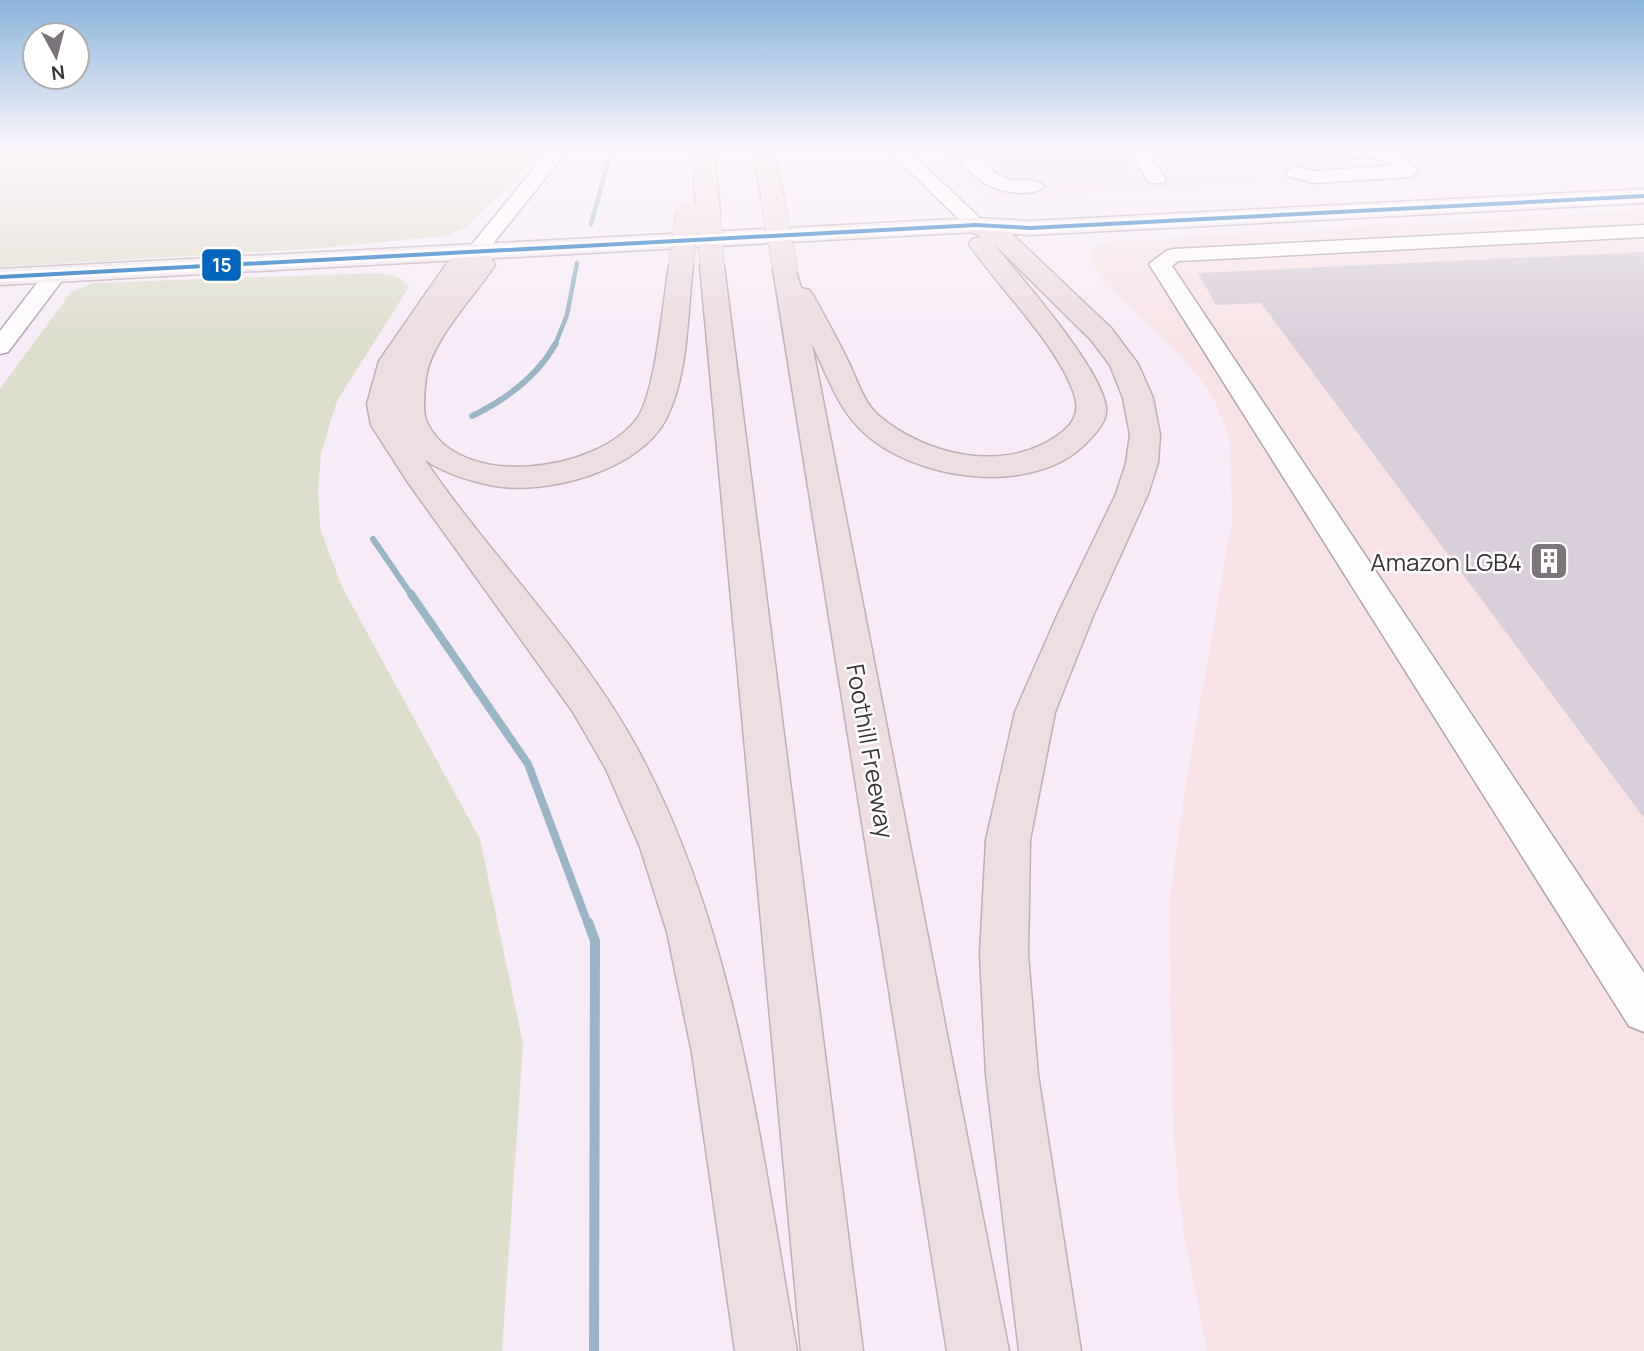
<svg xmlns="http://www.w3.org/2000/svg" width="1644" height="1351" viewBox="0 0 1644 1351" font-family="Manrope,sans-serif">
<rect width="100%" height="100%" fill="#f6ebf6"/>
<path fill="#f4e1f3" d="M936 151H1644V164L1006 197 988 193Z"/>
<path fill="#f7e3e6" d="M1644 210V1351H1207L1182 1224 1173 1130 1169 905 1185 788 1232 521 1230 442 1217 406 1202 382 1181 356 1104 283 1089 256 1091 250 1104 242Z"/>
<path fill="#dedecd" d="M0 151H543L466 227 445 236 308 249 0 267Z
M379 273C391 275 402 276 409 287L337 401 321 453 318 490 320 528 342 587 480 839 523 1044 502 1351H0V389L71 292 93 283Z"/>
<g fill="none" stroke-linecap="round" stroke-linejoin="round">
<path stroke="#9ab6c6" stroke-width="4.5" d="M591 224 611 151
M555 345 567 315 577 263"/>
<path stroke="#9ab6c6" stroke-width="6" d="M472 416C507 399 537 377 556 343
M373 539 412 596"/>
<path stroke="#9ab6c6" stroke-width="8" d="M411 594 528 764 588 924"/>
<path stroke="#9ab6c6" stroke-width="10" d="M588 922 595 941 594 1351"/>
</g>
<path fill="#d9cfda" d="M990 151H1115L1129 170 1007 176 1003 174Z
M1644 252V818L1261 303 1216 305 1198 273Z"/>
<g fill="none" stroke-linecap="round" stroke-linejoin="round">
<g stroke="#afa7af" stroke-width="3">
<path id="minor" d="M548 151H567L483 256H469L465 252 469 248Z
M889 151H909L983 221 986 225 983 229H969Z
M1127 151H1146L1166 179 1164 183H1150Z
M1335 151H1397L1419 171 1410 177 1314 183 1288 176 1286 172 1295 166 1314 171 1393 166C1373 150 1348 164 1335 151Z
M971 156C984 160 992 174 1005 178 1018 183 1034 176 1044 186 1033 199 999 191 986 184 978 179 971 172 964 166L962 162Z
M1644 225V237L1178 261 1172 266 1644 973V1032L1629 1026 1149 264 1166 251 1173 249Z
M56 267 64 269 67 274 8 352 0 354V331L48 269Z"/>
</g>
<g stroke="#c4aeb7" stroke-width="3">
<path id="major" d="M1644 189V203L1030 235 976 232 0 285V269L976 218 1030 221Z"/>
</g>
<g stroke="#c4aeb7" stroke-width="3">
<path id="highway" d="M693 151H714L720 212 716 217H700L696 212Z
M753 151H774L784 201 781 206H765L762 201Z
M976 218 1012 234 1111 328 1138 364 1153 398 1160 435 1158 463 1148 494 1093 616 1055 712 1030 840 1028 954 1038 1075 1081 1351H1019L986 1075 980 954 986 840 1015 712 1057 616 1116 494 1126 463 1130 435 1123 398 1110 365 1091 340 993 243C1020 277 1101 367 1106 407 1108 419 1098 431 1090 439 1040 496 929 482 874 441 840 416 830 381 812 344L1009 1351H947L773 269 776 264 785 262 794 264 801 288 809 290 813 295C825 317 837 338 848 361 857 379 863 402 879 416 927 456 1003 473 1057 436 1071 426 1080 415 1075 397 1061 348 998 287 969 244L972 239 981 237 968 230 964 225 968 220Z
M476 245 485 247 495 265C474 297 432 339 426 377 425 388 422 410 426 420 456 492 599 473 638 417 656 390 663 301 669 266L672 261 681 259 690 261 693 266C687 315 689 374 666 419 640 470 548 495 495 486 469 481 446 474 425 460 492 559 581 644 638 750 738 935 760 1147 797 1351H735L692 1053 667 932 640 847 606 769 573 712 407 481 371 425 367 404 379 361 447 263 467 247Z
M712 259 721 261 724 266 863 1351H801L700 266 703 261Z"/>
</g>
<use href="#minor" fill="#fefcfe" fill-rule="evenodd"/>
<use href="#major" fill="#f4e9ed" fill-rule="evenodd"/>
<use href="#highway" fill="#eedde1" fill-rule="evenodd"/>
<g stroke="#c4aeb7" stroke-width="25" stroke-linecap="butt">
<path id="highway-bridge" d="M773 201 785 269
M708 212 712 266
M681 266 687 214"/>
</g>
<use href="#highway-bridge" stroke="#eedde1" stroke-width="24"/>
<g stroke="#fff" stroke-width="6">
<path id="bus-1" d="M1644 194V198L1030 230 976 227 0 279V275L976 223 1030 226Z"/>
</g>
<use href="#bus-1" fill="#0065bd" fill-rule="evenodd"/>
</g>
<linearGradient id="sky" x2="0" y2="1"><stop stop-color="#89b5da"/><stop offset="0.44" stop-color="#fbf6fb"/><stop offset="1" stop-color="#fbf6fb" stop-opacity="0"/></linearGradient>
<rect width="1644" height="340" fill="url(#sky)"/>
<defs>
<g id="building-square" transform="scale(2.0125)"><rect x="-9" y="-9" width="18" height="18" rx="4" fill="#7c737b" stroke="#fff"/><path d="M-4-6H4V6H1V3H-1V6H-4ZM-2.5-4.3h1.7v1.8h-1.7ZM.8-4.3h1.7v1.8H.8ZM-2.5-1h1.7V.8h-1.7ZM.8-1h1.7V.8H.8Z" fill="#fff"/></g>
</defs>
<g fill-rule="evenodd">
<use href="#building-square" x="1549" y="561"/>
</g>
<g text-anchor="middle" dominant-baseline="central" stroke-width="5" stroke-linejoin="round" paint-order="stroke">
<g font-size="24" fill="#3a3239" stroke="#fff" text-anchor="end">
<text x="1522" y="561">Amazon LGB4</text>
</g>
<g font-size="24" fill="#3a3239" stroke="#fff">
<text transform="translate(871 751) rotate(80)">Foothill Freeway</text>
</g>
</g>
<rect stroke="#fff" stroke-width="2.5" x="201" y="248" width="41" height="34" rx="7" fill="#0065bd"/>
<g font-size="19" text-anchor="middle" font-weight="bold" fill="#fff">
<text x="222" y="272">15</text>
</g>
<g transform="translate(56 56) rotate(173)"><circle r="33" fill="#ffffff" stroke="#b0adb0" stroke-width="2"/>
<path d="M0-5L12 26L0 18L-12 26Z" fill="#7c737b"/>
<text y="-10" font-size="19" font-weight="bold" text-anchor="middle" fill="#3a3239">N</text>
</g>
</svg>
